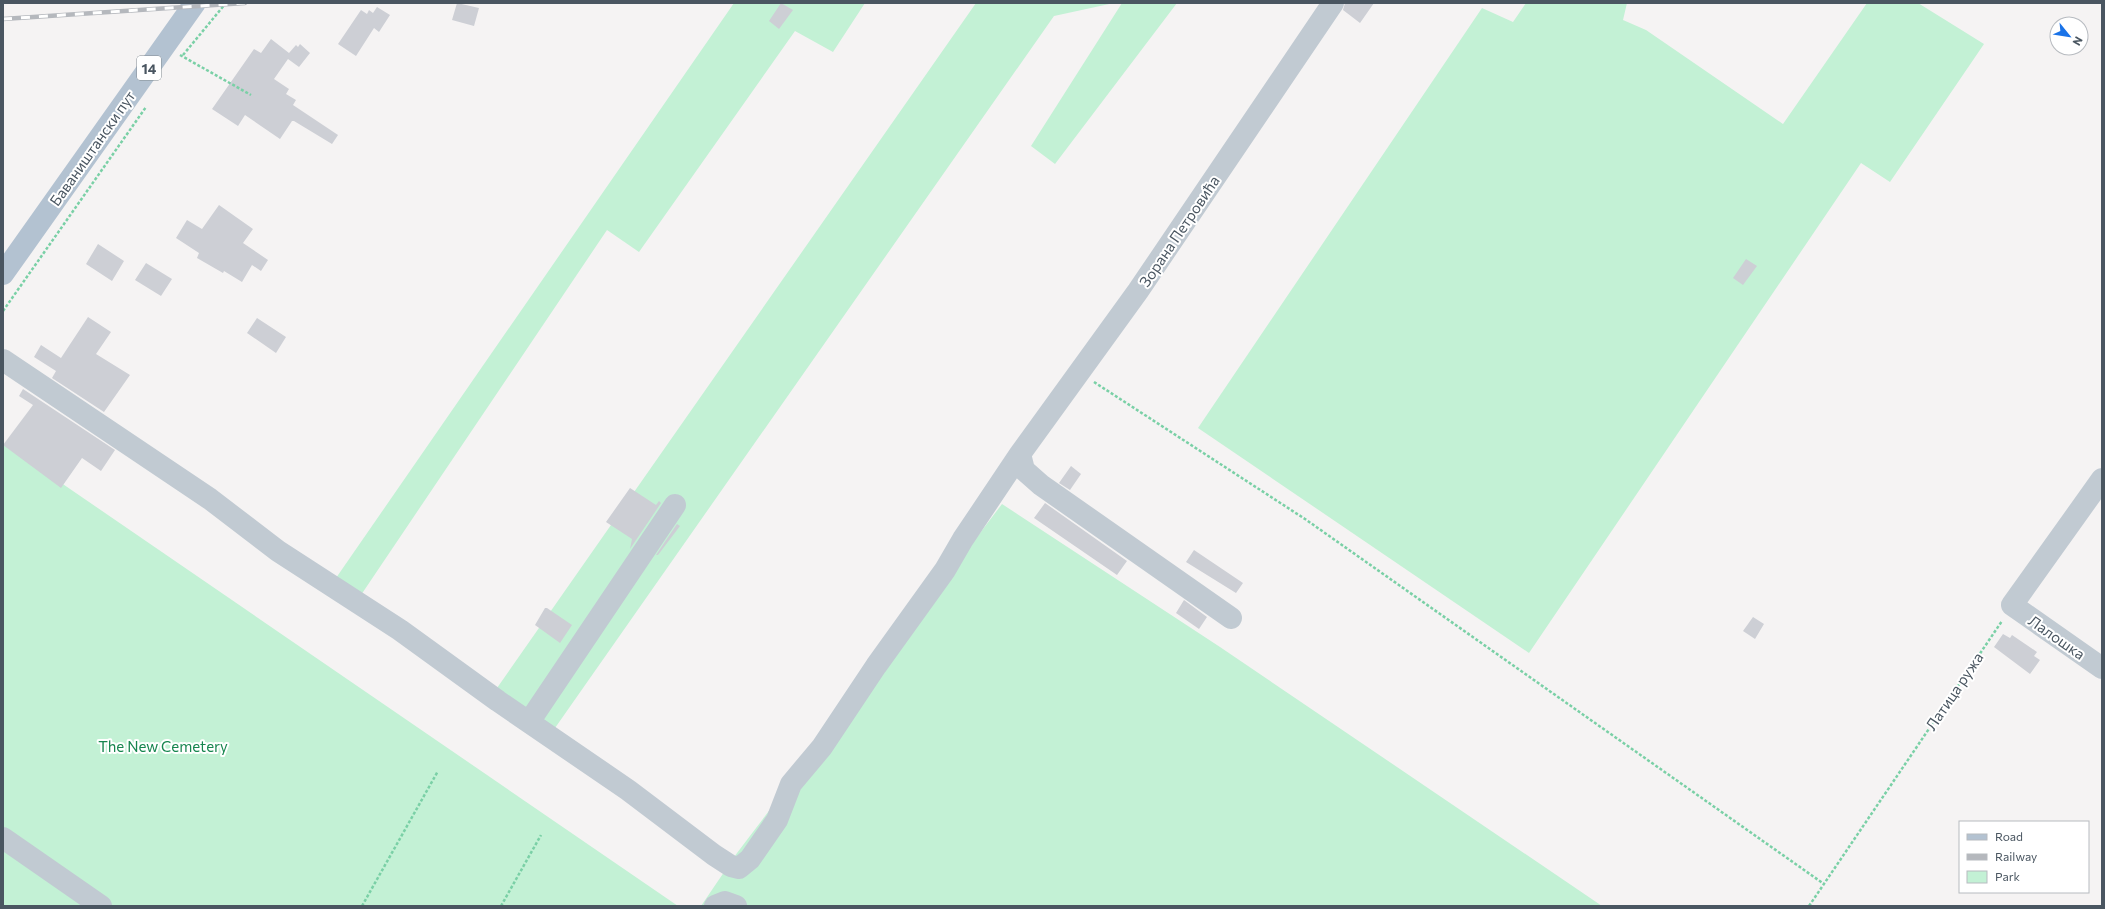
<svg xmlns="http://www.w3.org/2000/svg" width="2105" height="909" viewBox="0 0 2105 909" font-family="Commissioner,sans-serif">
<rect width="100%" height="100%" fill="#f5f3f3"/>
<path fill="#c3f1d5" d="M734 3H865L833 52 795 31 639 252 607 230 361 595 336 578Z
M976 3H1114L1054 16 555 728 497 688Z
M1122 3H1177L1055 164 1031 146Z
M1526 3H1627L1623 20 1646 30 1783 124 1867 3H1918L1984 44 1890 182 1861 163 1529 653 1198 428 1482 8 1513 22Z
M3 443 678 906H3Z
M1002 504 1220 647 1602 906H701L737 853Z"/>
<path fill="#cdcfd5" d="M457 3 479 8 474 26 452 20Z
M781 3 793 10 779 29 769 21Z
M1345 3H1374L1360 23 1343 10Z
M377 7 390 15 379 32 374 28 356 56 338 44 361 10 367 14 369 10 373 13Z
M271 39 289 53 296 45 298 47 300 44 310 53 299 67 288 59 274 79 289 89 286 94 296 100 293 105 338 135 332 144 294 121H292L280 139 245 115 238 126 212 109 254 49 261 53Z
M219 205 253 229 243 243 268 260 261 271 252 265 242 282 224 271 223 273 197 258 199 253 176 238 187 220 202 229Z
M98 244 124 261 112 281 86 264Z
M1746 259 1757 266 1743 285 1733 278Z
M146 263 172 279 161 296 135 280Z
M88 317 111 332 96 354 130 375 104 412 52 378 56 371 34 357 41 345 61 358Z
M257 318 286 337 276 353 247 333Z
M23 389 115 450 101 471 82 458 61 488 3 445 33 405 19 396Z
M1071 466 1081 474 1070 490 1059 483Z
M630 488 656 505 659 501 661 503 630 549 632 539 606 522Z
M1045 503 1127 561 1117 575 1034 518Z
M677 524 680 526 658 555H656Z
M1194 550 1243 583 1236 593 1186 562Z
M1184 600 1207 617 1199 629 1176 613Z
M545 608H547L572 625 560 643 535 625Z
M1753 617 1764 624 1755 639 1743 631Z
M2003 634 2010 638 2012 635 2037 652 2034 656 2040 660 2030 674 1994 647Z"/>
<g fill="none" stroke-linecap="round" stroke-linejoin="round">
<path stroke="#7ad0a6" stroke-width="2.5" stroke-dasharray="3 2" stroke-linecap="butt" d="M180 55 251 95
M183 55 226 3
M3 311 146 107
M1094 382 1305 519 1824 884
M362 906 438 771
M501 906 541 835
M1809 906 2002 621"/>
<path stroke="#c1cad2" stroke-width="22" d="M3 360 210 499 278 551 400 630 498 701 628 790 714 855 731 866 739 868 750 859 777 820 791 784 822 747 876 666 945 570 963 539 1020 454 1138 291 1333 3
M1020 454 1024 470 1041 485 1231 618
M2102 479 2012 605 2102 668
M529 722 675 505
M3 838 101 906
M715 906 725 902 736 906"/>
<path stroke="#b3c2d1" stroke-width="22" d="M3 274 195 3"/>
<g stroke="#b5b8bd" stroke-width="4.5">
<path id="rail" d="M3 19 245 3"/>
</g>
<use href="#rail" stroke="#fff" stroke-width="3" stroke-dasharray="9" stroke-linecap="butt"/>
</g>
<g text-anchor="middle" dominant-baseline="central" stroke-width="4" stroke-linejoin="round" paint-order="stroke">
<rect fill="#fff" stroke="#808990" stroke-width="1" x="137" y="56" width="24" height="24" rx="3"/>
<g font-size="14" font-weight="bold" fill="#4a5661">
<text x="149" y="68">14</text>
</g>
<g font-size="15" fill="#4a5661" stroke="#fff">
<text transform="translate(92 148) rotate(-55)">Баваништански пут</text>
<text transform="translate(1179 231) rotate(-56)">Зорана Петровића</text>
<text transform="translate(2057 637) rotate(35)">Лалошка</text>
<text transform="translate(1954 691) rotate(-56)">Латица ружа</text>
</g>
<g font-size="15" fill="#17864f" stroke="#fff">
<text x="163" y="746">The New Cemetery</text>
</g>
</g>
<rect width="2105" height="909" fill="none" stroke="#4a5661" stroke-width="8"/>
<rect x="1959" y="821" width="130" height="72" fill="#ffffff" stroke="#b7bbc0"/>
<rect x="1967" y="834" width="20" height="6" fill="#b3c2d1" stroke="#b7bbc0"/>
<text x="1995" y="841" font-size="12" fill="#4a5661">Road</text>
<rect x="1967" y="854" width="20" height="6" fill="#b5b8bd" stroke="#b7bbc0"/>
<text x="1995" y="861" font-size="12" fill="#4a5661">Railway</text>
<rect x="1967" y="871" width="20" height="12" fill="#c3f1d5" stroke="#b7bbc0"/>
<text x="1995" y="881" font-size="12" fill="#4a5661">Park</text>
<g transform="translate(2069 36) rotate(120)"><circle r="19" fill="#ffffff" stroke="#b7bbc0"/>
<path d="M0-3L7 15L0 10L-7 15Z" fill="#1a73e8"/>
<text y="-6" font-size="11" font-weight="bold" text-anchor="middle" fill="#4a5661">N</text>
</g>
</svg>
